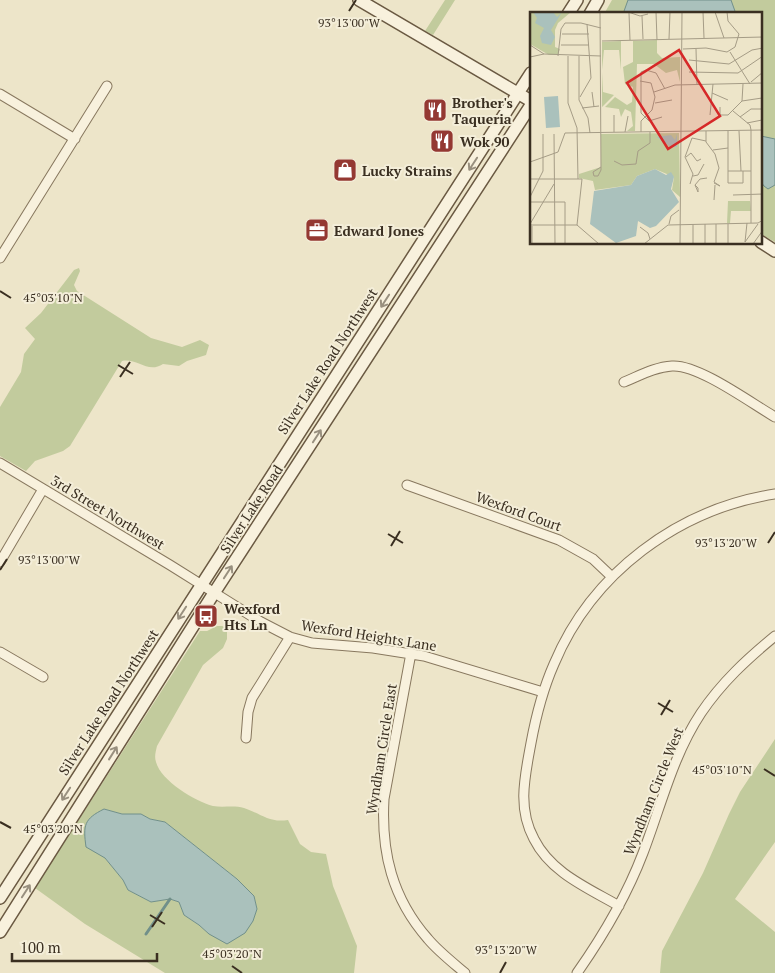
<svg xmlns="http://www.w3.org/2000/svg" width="775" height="973" viewBox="0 0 775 973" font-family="'PT Serif',serif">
<rect width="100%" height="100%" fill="#ede5c9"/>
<path fill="#c2cb9d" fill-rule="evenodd" d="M445 0H455L433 35 425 31Z
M612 0H775V242L761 234V14H604Z
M79 268 80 271 74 285 77 291 151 338 182 347 200 340 209 345 206 355 187 361 179 366 163 364C148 374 137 358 122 361L70 446 63 451 35 461 26 471 0 456V407L21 372 24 354 35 339 25 328 41 313 74 270Z
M217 626H222L227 628V639L223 648 203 665 157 746C156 751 154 756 156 762 161 781 195 801 213 806 223 808 234 805 244 808 262 814 269 823 288 820L300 844 311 852 326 854 333 886 357 946 354 973H165L85 924 35 888 200 631H207ZM104 809 122 814H141L150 819 165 822 237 879 254 896 257 909 209 934 199 925 184 915 179 902 170 899 151 902 128 890 123 880 105 858Z
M775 739V842L735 899 775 932V973H660L662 951 703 873 729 814 740 792Z"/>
<path fill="#aac1bc" stroke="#71908a" d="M628 0H731L736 14H623Z
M761 136 775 139V185L768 189 764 186 761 182Z
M104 809 122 814H141L150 819 165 822 237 879 254 896 257 909 253 921 245 933 227 944 209 934 199 925 184 915 179 902 170 899 151 902 128 890 123 880 105 858 86 847C83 825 84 819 104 809Z"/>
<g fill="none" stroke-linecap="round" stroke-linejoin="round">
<path stroke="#71908a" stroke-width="3" d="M146 934 170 899"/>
<g stroke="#88785f" stroke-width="11">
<path id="street" d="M0 94 75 139
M0 258 107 86
M624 382C639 376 655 367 672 366 698 364 751 403 775 417
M0 463 170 565 261 622 290 637 312 643 373 648 424 656 543 692
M407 485 559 540 593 559 612 577
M0 562 43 489
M0 652 43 677
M411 653 384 799C381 852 392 898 428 939 438 951 452 962 465 973
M246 738 248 712 252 698 290 637
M619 906C588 888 551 873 534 839 517 808 525 776 531 743 536 716 543 689 554 664 592 573 678 509 775 494
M577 973C603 936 627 895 643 853 661 806 673 755 701 713 722 682 747 659 775 636"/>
</g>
<g stroke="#6a5942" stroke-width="14">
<path id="secondary" d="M359 0 531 101
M568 14 577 0
M590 14 598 0
M761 242 775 251
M0 898 531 73
M0 932 214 593 531 105"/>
</g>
<use href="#street" stroke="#f8f1dd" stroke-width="9"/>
<use href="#secondary" stroke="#f8f1dd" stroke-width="11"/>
</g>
<defs><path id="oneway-shaft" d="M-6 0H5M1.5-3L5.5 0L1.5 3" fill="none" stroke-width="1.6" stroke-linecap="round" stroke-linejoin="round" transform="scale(1.25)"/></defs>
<g stroke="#99907f">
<use href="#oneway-shaft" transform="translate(473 164) rotate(123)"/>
<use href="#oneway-shaft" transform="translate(385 301) rotate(123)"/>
<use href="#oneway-shaft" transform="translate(317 436) rotate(-57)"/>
<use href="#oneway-shaft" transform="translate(228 572) rotate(-57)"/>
<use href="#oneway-shaft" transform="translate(182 613) rotate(123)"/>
<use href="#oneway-shaft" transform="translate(113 753) rotate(-58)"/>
<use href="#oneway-shaft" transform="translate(66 794) rotate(123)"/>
<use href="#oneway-shaft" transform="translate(26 891) rotate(-57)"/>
</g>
<path fill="none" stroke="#3a2f21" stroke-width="2" d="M349 11 356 0M0 291 11 298M118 365 133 374M120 377 130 362M388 534 403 543M768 543 775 532M391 546 400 531M0 570 7 559M658 703 673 712M661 715 670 700M764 769 775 776M0 822 11 828M150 915 165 924M152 927 162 912M232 966 242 973M500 973 506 962"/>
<defs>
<g id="restaurant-square" transform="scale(1.25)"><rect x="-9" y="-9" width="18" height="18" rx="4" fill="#943832" stroke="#f4eed9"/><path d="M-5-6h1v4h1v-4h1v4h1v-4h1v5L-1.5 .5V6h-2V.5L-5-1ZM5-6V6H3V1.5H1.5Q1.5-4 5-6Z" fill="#fff"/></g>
<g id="shop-square" transform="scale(1.25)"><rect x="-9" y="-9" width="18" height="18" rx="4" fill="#943832" stroke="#f4eed9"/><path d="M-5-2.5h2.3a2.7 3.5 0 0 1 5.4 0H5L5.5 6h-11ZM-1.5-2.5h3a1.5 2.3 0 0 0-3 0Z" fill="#fff"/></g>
<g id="office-square" transform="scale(1.25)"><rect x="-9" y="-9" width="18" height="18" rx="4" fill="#943832" stroke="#f4eed9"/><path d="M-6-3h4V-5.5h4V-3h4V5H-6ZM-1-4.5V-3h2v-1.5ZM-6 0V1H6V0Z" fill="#fff"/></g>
<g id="bus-square" transform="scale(1.25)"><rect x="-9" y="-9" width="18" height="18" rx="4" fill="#943832" stroke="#f4eed9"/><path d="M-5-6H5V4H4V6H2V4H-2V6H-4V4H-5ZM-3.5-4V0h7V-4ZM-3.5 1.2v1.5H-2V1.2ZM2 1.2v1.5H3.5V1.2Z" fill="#fff"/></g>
</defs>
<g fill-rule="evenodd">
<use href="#restaurant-square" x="435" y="110"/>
<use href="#restaurant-square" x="442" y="141"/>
<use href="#shop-square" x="345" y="170"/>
<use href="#office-square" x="317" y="230"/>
<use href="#bus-square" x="206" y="616"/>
</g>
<g text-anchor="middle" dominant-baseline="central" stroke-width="4" stroke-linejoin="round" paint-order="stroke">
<g font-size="14" font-weight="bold" fill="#3a2f21" stroke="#f4eed9" text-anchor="start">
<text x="452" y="102">Brother's<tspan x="452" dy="16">Taqueria</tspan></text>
<text x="460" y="141">Wok 90</text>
<text x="362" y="170">Lucky Strains</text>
<text x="334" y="230">Edward Jones</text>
<text x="224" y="608">Wexford<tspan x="224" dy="16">Hts Ln</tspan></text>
</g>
<g font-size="14" fill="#3a2f21" stroke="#f4eed9">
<text transform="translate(327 361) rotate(-57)">Silver Lake Road Northwest</text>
<text transform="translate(251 509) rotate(-57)">Silver Lake Road</text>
<text transform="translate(519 511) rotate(20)">Wexford Court</text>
<text transform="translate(108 512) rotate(31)">3rd Street Northwest</text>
<text transform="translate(369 635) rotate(9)">Wexford Heights Lane</text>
<text transform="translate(108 702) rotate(-57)">Silver Lake Road Northwest</text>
<text transform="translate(381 749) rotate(-81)">Wyndham Circle East</text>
<text transform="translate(653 791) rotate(-68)">Wyndham Circle West</text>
</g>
</g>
<g transform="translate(530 12)">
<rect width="232" height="232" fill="#ede5c9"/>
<path d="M0 0H41L28 11 25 18V35L30 37 28 43H19L0 32ZM127 28V41L132 46 150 45V70L147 58 136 61 124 52H107L105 119H97L103 114 101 100 95 97 91 105 89 97 75 95 85 85 97 93 102 90 103 75 95 72 93 55 103 50V29ZM91 29V58L89 38H74L72 58V30ZM72 60 73 80 84 83 72 95ZM149 121 150 185 142 178 144 165 125 157 107 164 101 173 65 178 63 169 49 166V162L71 155V122ZM198 189H220L221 199H201L200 211H197Z" fill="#c2cb9d"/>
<path d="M3 0H23L27 5 32 0 21 18 25 25 21 33 12 31 10 24 14 16 5 11 7 6ZM28 84 30 115 16 116 14 85ZM147 122V135H141L127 125 141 123 145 128ZM125 157 136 163 141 160 144 165 141 177 149 190 126 214 120 216 108 209 106 224 86 231 60 212 64 179 101 173 107 164Z" fill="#aac1bc"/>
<path fill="none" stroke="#a59c86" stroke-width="1" d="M70 0 71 158 68 164H64L63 160 71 155M98 0 110 4 118 2M126 0 127 28M173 0 174 26M185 0 194 26M99 1 100 28M112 4 113 27M32 22H59M139 27 140 0M72 29 233 25M0 33 14 42M31 33H59M153 37 176 36 197 40 205 35 209 22 198 9 197 0M166 37 167 73M200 40 220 72M28 44 31 17 35 11H51L71 16M38 44V91L47 116 48 167M49 44V88L58 106 60 121M0 45 14 42 71 44M159 48 199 52 222 38 233 36M159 60 208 61 233 44M110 69 121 71 125 85 122 98 111 109V120M221 70 233 60M232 71V136M62 80 64 95M124 80 145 73 233 71M182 81 198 88M50 85 61 66 57 12M212 89 213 72M125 91 142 88M190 95V103H198L212 89 232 86M52 96 69 94M203 99 220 113 221 118M180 103 183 72M132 105 119 109 111 101V60L116 58 126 61 135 77M210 105 221 97H232M217 111 232 108M221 118V211M176 119V130L185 142 189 156 184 170 190 174 184 171M198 119V171H213V159M209 119 211 159M84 120V103M95 120 98 104M24 122 25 232M183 138 198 136M155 145 162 126 176 129M155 145 163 162 160 172M156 145 161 141 167 149 171 147M84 149 92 153 106 152 108 139 120 131V120M0 150 28 140 35 121 233 118M198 159H221M163 164 168 163 174 152M0 167H52L47 213 69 232M165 173 168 176V180L165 173 170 167 177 166M203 183 233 182M0 185 13 159V122M184 188 185 173M0 190H35V232M217 211 215 230 228 212M0 212 24 172M139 212 141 204 149 198M163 212V232M175 212V232M186 212V232M198 212V232M0 213H47M2 214V232M110 215 118 221 120 227M114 232 138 213 228 211 233 208M150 232 152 0M223 232 233 218"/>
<path fill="#d62828" fill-opacity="0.15" stroke="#d62828" stroke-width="2.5" d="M149 38 190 104 138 137 97 71Z"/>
<rect width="232" height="232" fill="none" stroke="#3a2f21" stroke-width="2.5"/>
</g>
<g font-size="12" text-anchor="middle" fill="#3a2f21" stroke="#f4eed9" stroke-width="4" stroke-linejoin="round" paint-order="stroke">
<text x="349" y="27">93°13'00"W</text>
<text x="53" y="302">45°03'10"N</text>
<text x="726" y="547">93°13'20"W</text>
<text x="49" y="564">93°13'00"W</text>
<text x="722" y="774">45°03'10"N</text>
<text x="53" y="833">45°03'20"N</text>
<text x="506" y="954">93°13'20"W</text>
<text x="232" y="958">45°03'20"N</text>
</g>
<path d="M12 953v8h145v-8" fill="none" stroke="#3a2f21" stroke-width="2.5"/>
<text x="20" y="953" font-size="15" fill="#3a2f21" stroke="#f4eed9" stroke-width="4" paint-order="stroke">100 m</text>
</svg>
